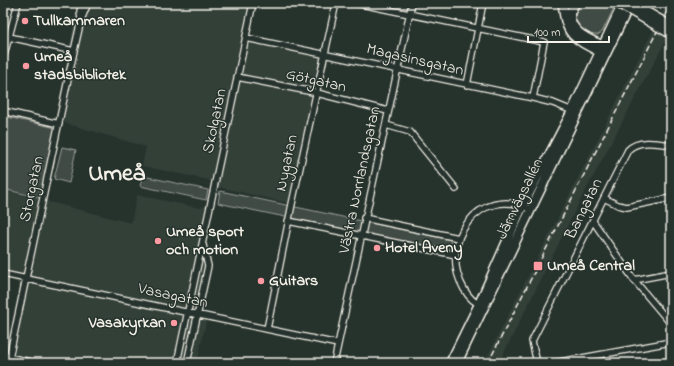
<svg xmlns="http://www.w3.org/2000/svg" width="674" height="366" viewBox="0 0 674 366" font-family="'Indie Flower',sans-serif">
<rect width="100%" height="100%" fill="#26332d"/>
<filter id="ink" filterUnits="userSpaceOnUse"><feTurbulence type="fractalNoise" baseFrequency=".025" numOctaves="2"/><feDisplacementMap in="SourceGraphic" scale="8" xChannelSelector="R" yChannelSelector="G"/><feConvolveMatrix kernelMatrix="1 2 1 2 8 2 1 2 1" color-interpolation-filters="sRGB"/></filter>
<g filter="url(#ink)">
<path fill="#333f39" d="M78 3H253L246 38 324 54 292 204 214 186 209 180 142 166 146 147 55 120Z
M667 3H671V31L581 199 499 363H484Z
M3 190 131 223 137 195 200 208 211 205 202 244 208 262 198 314 207 317 197 363H35L3 356 20 287 10 275 3 274Z"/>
<path fill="#414b45" stroke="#9a9e96" d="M582 3H602L614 8 602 32 598 35C580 36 567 16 582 3Z
M3 116 56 128 41 198 3 189Z
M62 147 76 150 69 183 54 179Z
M143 176 208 190 206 200 140 186Z
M220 191 451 240 449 251 218 203Z"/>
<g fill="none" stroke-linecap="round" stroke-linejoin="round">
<g stroke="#f4f1e8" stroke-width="8">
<path id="minor" d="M356 3 544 42 533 98
M81 20 80 11 82 3
M9 37 74 51
M246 38 533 98 553 103 575 112
M3 59 18 3
M237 77 313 92 388 111
M467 85 483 3
M3 111 59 124
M386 125 410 132 456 189
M604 198 618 205 627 207 671 198
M364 218 459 238
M288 221 456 255
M593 221 634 280 671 324
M3 274 338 344
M634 280 671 273
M482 305C474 303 468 296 464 289 437 243 479 184 530 209
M267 329 292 204 336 3
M3 356 35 363
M8 363 74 51 81 20 88 3
M177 363 253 3
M187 363 208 266 203 245
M334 363 412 3
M537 363 532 341 628 150C638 139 658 143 671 145
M554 363 671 342"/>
</g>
<g stroke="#f4f1e8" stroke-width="11">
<path id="secondary" d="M563 3C564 36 576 40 604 54
M575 3 570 13C569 33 591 40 606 47
M450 363 479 304 523 205 572 111 623 3
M457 363 630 4"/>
</g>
<use href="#minor" stroke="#26332d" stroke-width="5.5"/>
<use href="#secondary" stroke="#26332d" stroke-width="8"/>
<path stroke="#f4f1e8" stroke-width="1.5" stroke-dasharray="6 3" stroke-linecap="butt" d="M488 363 671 4"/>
<g stroke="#f4f1e8" stroke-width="11" stroke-linecap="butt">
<path id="secondary-bridge" d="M617 3 671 34
M631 3 671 26"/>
</g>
<use href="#secondary-bridge" stroke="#26332d" stroke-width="8"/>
</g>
</g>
<g fill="#ff9aa2" stroke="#26332d" stroke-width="1.5">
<circle cx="25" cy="21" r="4"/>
<circle cx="26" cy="66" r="4"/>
<circle cx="158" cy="241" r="4"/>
<circle cx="377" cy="248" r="4"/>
<rect x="533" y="261" width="10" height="10" rx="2"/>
<circle cx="261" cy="281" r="4"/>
<circle cx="174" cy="323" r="4"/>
</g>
<g text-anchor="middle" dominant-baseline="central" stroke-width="3" stroke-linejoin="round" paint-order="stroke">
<g font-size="16" font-weight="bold" fill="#f4f1e8" stroke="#26332d" text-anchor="start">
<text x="33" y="21">Tullkammaren</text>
<text x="34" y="57">Umeå<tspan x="34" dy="18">stadsbibliotek</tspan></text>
<text x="166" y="232">Umeå sport<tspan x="166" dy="18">och motion</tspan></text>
<text x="385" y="248">Hotel Aveny</text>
<text x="547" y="266">Umeå Central</text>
<text x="269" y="281">Guitars</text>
<text x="166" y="323" text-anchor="end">Vasakyrkan</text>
</g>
<g font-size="16" fill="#f4f1e8" stroke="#26332d">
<text transform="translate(415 60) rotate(13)">Magasinsgatan</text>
<text transform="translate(316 81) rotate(13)">Götgatan</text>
<text transform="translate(215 121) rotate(-78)">Skolgatan</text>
<text transform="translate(287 163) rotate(-78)">Nygatan</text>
<text transform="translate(360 180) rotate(-78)">Västra Norrlandsgatan</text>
<text transform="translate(32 189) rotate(-78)">Storgatan</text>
<text transform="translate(520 199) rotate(-64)">Järnvägsallén</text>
<text transform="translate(584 209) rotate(-64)">Bangatan</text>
<text transform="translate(173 296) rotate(12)">Vasagatan</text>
</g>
<g font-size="24" font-weight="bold" fill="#f4f1e8" stroke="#26332d">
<text x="117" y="174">Umeå</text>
</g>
</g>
<rect width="674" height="366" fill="none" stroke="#26332d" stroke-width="16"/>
<rect x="8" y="8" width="658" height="350" fill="none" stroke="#f4f1e8" stroke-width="1.5" filter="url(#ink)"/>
<path d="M528 36v6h81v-6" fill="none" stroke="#f4f1e8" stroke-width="2"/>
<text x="534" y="36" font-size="12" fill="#f4f1e8" stroke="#26332d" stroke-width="3" paint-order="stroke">100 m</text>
</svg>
